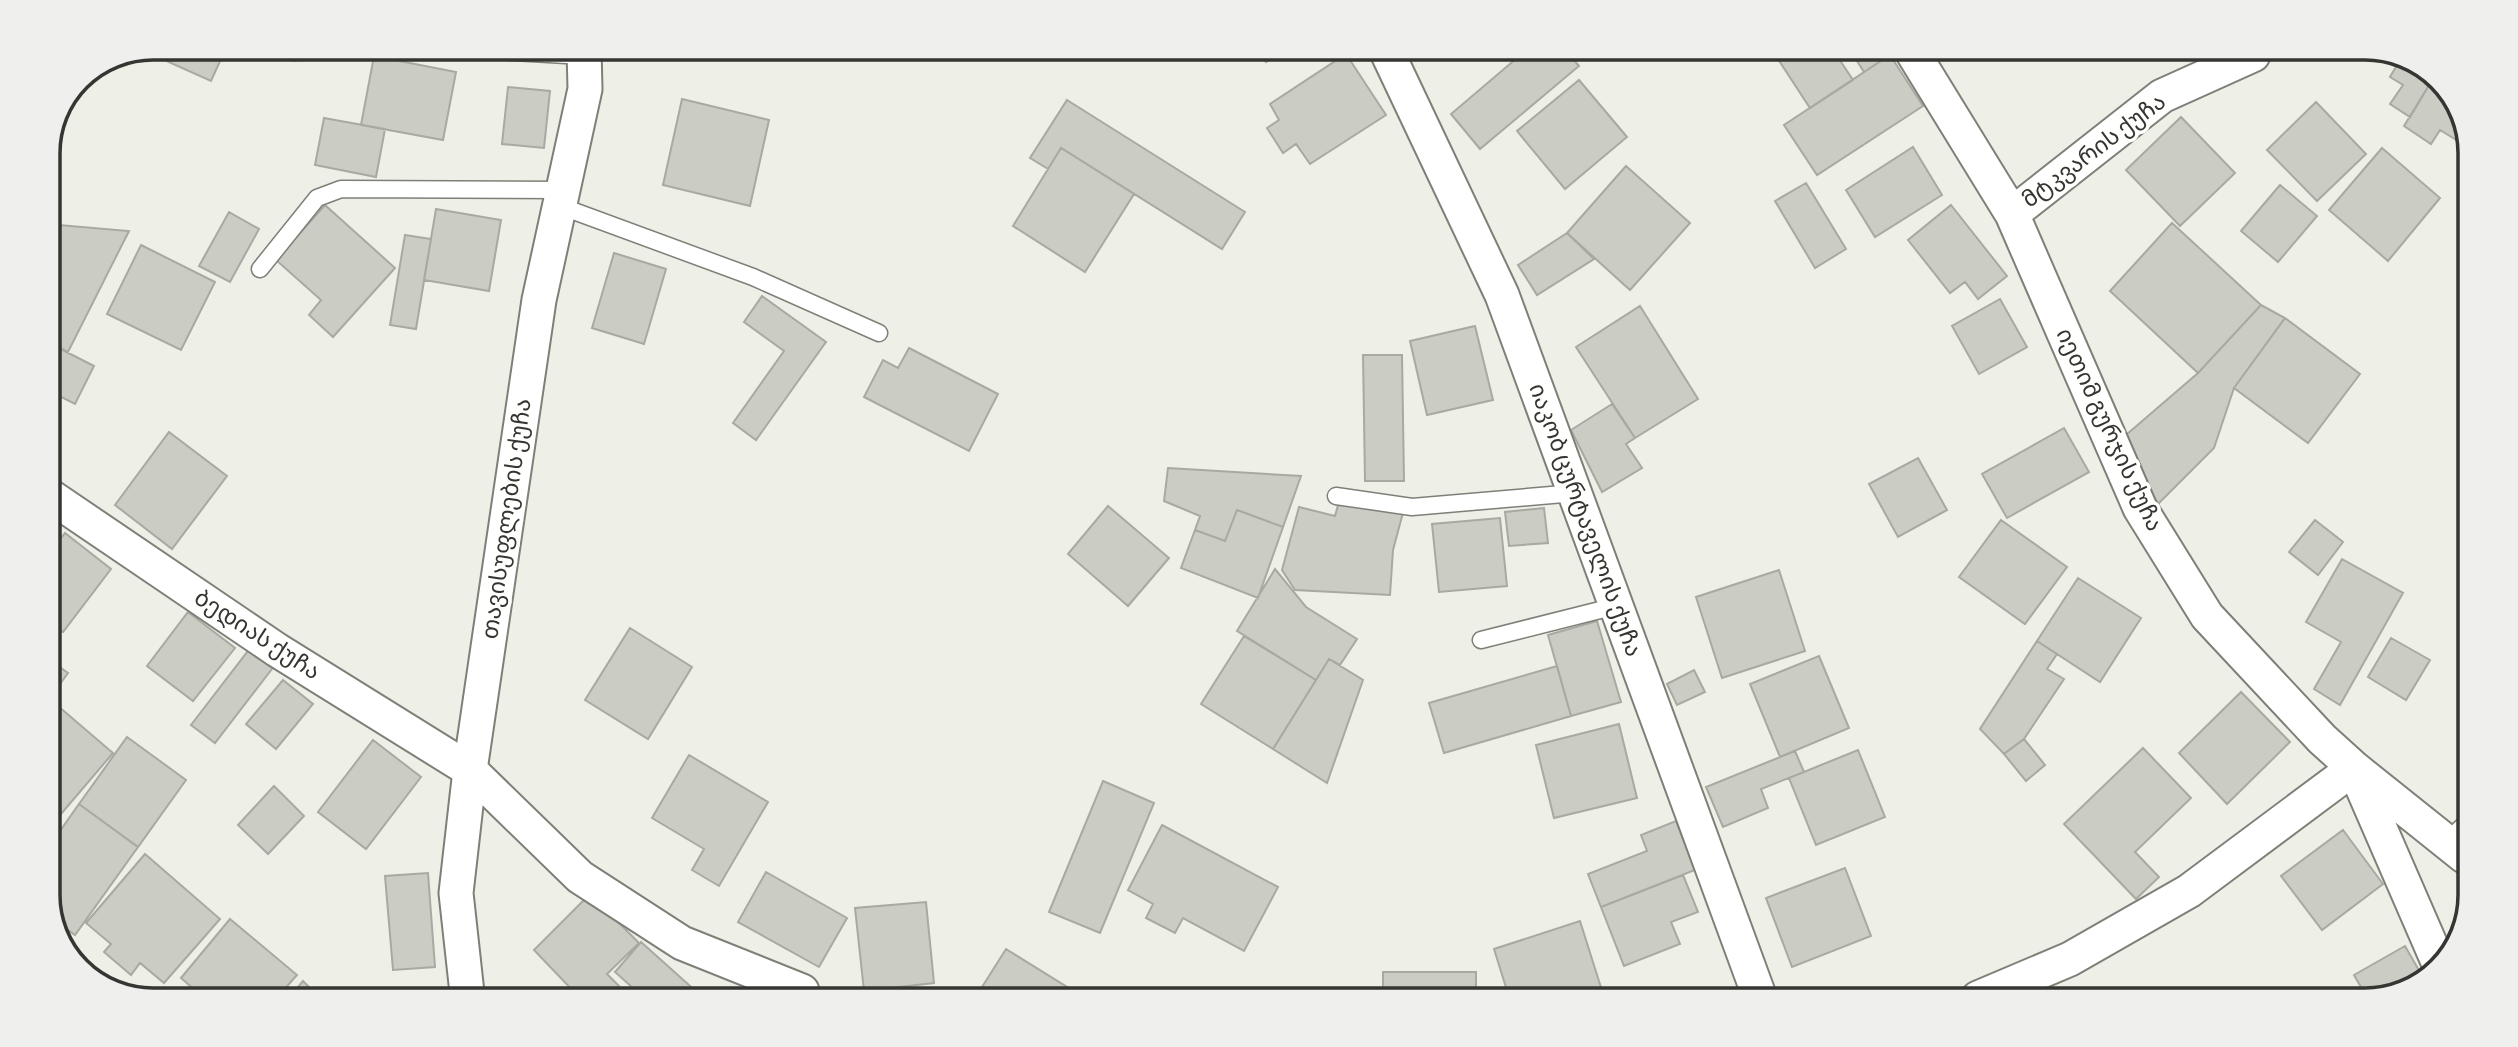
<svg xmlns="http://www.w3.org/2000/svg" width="2518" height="1047" viewBox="0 0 2518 1047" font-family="'Sofia Sans Condensed','Noto Sans Georgian',sans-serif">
<rect width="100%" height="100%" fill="#eeefe7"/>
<path fill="#cbccc4" stroke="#a8a9a1" stroke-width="2" d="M152 47 226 48 211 81 144 51Z
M1259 51H1283L1266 62Z
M1524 52H1567L1579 66 1480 149 1451 114Z
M1774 53H1835L1853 80 1810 108Z
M1852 53H1889L1890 55 1864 72Z
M1346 54 1386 115 1310 164 1296 144 1283 153 1267 128 1279 120 1270 104Z
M1890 55 1923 106 1817 175 1784 125Z
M2403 55 2434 77 2410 117 2390 104 2403 85 2390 77Z
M374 56 456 72 443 140 361 125Z
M2434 77 2449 89 2471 149 2440 130 2431 144 2404 126Z
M1579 80 1627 137 1565 189 1517 131Z
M508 87 550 91 544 148 502 144Z
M682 99 769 120 750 206 663 185Z
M1067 100 1245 212 1222 249 1061 148 1048 169 1030 158Z
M2316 102 2366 154 2317 201 2267 150Z
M2181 117 2235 173 2180 226 2126 170Z
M324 118 385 129 376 177 315 165Z
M1913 147 1942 195 1875 237 1846 190Z
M1061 148 1134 194 1085 272 1013 226Z
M2382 148 2440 198 2388 261 2329 210Z
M1626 166 1690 223 1630 290 1567 233Z
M1806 183 1846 249 1815 268 1775 201Z
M2280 185 2317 216 2278 262 2241 231Z
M325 205 395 268 333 337 309 315 321 300 276 260Z
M1951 205 2007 276 1978 299 1965 282 1950 293 1908 240Z
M436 209 501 220 489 291 424 280Z
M229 212 259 229 230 282 199 266Z
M2172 223 2261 305 2198 373 2110 291Z
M47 224 129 231 68 352 47 342Z
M1567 233 1594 259 1537 295 1518 265Z
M405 235 431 239 416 329 390 325Z
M141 245 215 282 181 350 107 314Z
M614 253 666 269 644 344 592 328Z
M762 296 826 342 756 440 733 423 784 351 744 322Z
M2000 299 2027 347 1979 374 1952 326Z
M2261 305 2285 318 2234 388 2214 448 2154 508 2119 441 2198 373Z
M1640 306 1698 399 1635 438 1576 347Z
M2285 318 2360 374 2308 443 2234 388Z
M1475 326 1493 400 1427 415 1410 341Z
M47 342 94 366 75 404 47 390Z
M909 348 998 394 969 451 864 397 883 360 898 368Z
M1363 355H1402L1404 481H1365Z
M1612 404 1635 438 1626 444 1642 468 1602 492 1571 430Z
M2064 428 2089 472 2007 518 1982 474Z
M169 432 227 476 172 549 115 505Z
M1918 458 1947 510 1898 537 1869 484Z
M1168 468 1301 476 1283 527 1237 510 1225 541 1195 530 1200 516 1164 501Z
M1338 505 1404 509 1393 550 1390 595 1295 590 1282 570 1299 507 1335 516Z
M1108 506 1169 558 1128 606 1068 554Z
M1544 508 1548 543 1509 546 1505 512Z
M1237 510 1283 527 1258 598 1181 568 1195 530 1225 541Z
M1500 518 1507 586 1439 592 1432 524Z
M2001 520 2067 567 2025 624 1959 577Z
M2315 520 2343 542 2318 575 2289 552Z
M65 533 111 569 63 632 47 620V556Z
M2342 559 2403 593 2340 705 2314 689 2341 642 2306 622Z
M1275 569 1306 607 1357 639 1340 665 1329 659 1316 680 1237 631Z
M1779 570 1805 651 1722 678 1696 597Z
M2078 578 2141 618 2100 682 2037 641Z
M188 612 235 648 193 701 147 666Z
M1597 621 1621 702 1571 716 1548 635Z
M630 628 692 667 648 739 585 700Z
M1244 636 1316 680 1273 749 1201 704Z
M2391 638 2430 660 2406 700 2368 677Z
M2037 641 2057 654 2047 669 2064 679 2024 739 2004 754 1980 729Z
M251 647 275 665 215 743 191 725Z
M1819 656 1849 728 1780 757 1750 684Z
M47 658 68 673 47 702Z
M1329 659 1363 680 1327 783 1273 749Z
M1557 666 1571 716 1444 753 1429 703Z
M1694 670 1705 692 1677 705 1667 684Z
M283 680 313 704 276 749 246 724Z
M2241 692 2290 742 2227 804 2179 753Z
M58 706 113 753 61 814 48 803 47 718Z
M1619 724 1637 798 1554 818 1536 745Z
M127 737 186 780 138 847 79 804Z
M2024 739 2045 765 2026 781 2004 754Z
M373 740 421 777 366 849 318 812Z
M2143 748 2191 798 2135 852 2159 877 2136 899 2064 824Z
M1858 750 1885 817 1816 845 1789 778Z
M1795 751 1804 772 1761 789 1768 808 1723 827 1706 787Z
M689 755 768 802 719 886 692 870 704 849 652 818Z
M1103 781 1154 803 1100 933 1049 912Z
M274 786 304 816 268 854 238 825Z
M79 804 138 847 75 935 54 920 48 902V848Z
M1676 821 1695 870 1601 907 1588 874 1647 851 1641 835Z
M1162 825 1278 887 1244 951 1183 918 1175 933 1146 918 1153 904 1128 890Z
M2343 830 2383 884 2322 930 2281 876Z
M145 854 220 919 164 983 140 963 131 975 104 952 111 944 86 923Z
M1845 868 1871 936 1792 967 1766 898Z
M766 872 847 918 819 967 738 922Z
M428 873 435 967 393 970 385 876Z
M1683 875 1698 912 1671 922 1680 944 1624 966 1601 907Z
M590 894 639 943 607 974 619 986 611 994H576L534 950Z
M926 902 934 983 864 991 855 908Z
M230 919 297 975 282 992H197L181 978Z
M1580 921 1604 997H1509L1494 949Z
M641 942 699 994H628L633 988 615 972Z
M2405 946 2425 981 2368 999 2354 975Z
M1006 949 1080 995H977Z
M1383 972H1476V997L1383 996Z
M303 981 315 993H293Z
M2088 988 2092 999H2054Z"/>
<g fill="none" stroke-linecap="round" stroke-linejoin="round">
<g stroke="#7f7f78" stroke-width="19">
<path id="service" d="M284 48 293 52 383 48
M445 48 584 56
M560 206 753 277 879 333
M260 269 317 198 341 189 563 190
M1336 496 1412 507 1575 493
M1481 640 1616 606
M2446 842 2464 825"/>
</g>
<g stroke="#7f7f78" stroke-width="37">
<path id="minor" d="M1387 52 1502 295 1760 998
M1913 53 2012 214 2140 508 2207 616 2322 739 2354 768 2464 856
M2012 214 2162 96 2253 55
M47 494 277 650 470 770 580 877 682 943 802 991
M2356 773 2439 964
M467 993 456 893 470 770 539 300 585 89 584 49
M1978 998 2070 959 2189 891 2354 768"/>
</g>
<use href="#service" stroke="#fff" stroke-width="16"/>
<use href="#minor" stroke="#fff" stroke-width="33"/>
</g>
<g text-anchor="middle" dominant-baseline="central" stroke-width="7" stroke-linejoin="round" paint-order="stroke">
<g font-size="23" fill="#353532" stroke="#fffffe">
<text transform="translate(2094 151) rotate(-37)">მტკვარის ქუჩა</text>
<text transform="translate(2109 430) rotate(65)">იეთიმ გურჯის ქუჩა</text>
<text transform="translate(507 519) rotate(-82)">თავისუფლების ქუჩა</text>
<text transform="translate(1585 520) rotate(70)">იაკობ ცურტაველის ქუჩა</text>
<text transform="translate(257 635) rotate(33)">ბედიას ქუჩა</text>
</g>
</g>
<path d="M0 0H2518V1047H0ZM153 60H2365A93 93 0 0 1 2458 153V895A93 93 0 0 1 2365 988H153A93 93 0 0 1 60 895V153A93 93 0 0 1 153 60Z" fill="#efefee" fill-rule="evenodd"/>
<path fill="none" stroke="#353532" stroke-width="3.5" d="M153 60H2365A93 93 0 0 1 2458 153V895A93 93 0 0 1 2365 988H153A93 93 0 0 1 60 895V153A93 93 0 0 1 153 60Z"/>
</svg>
